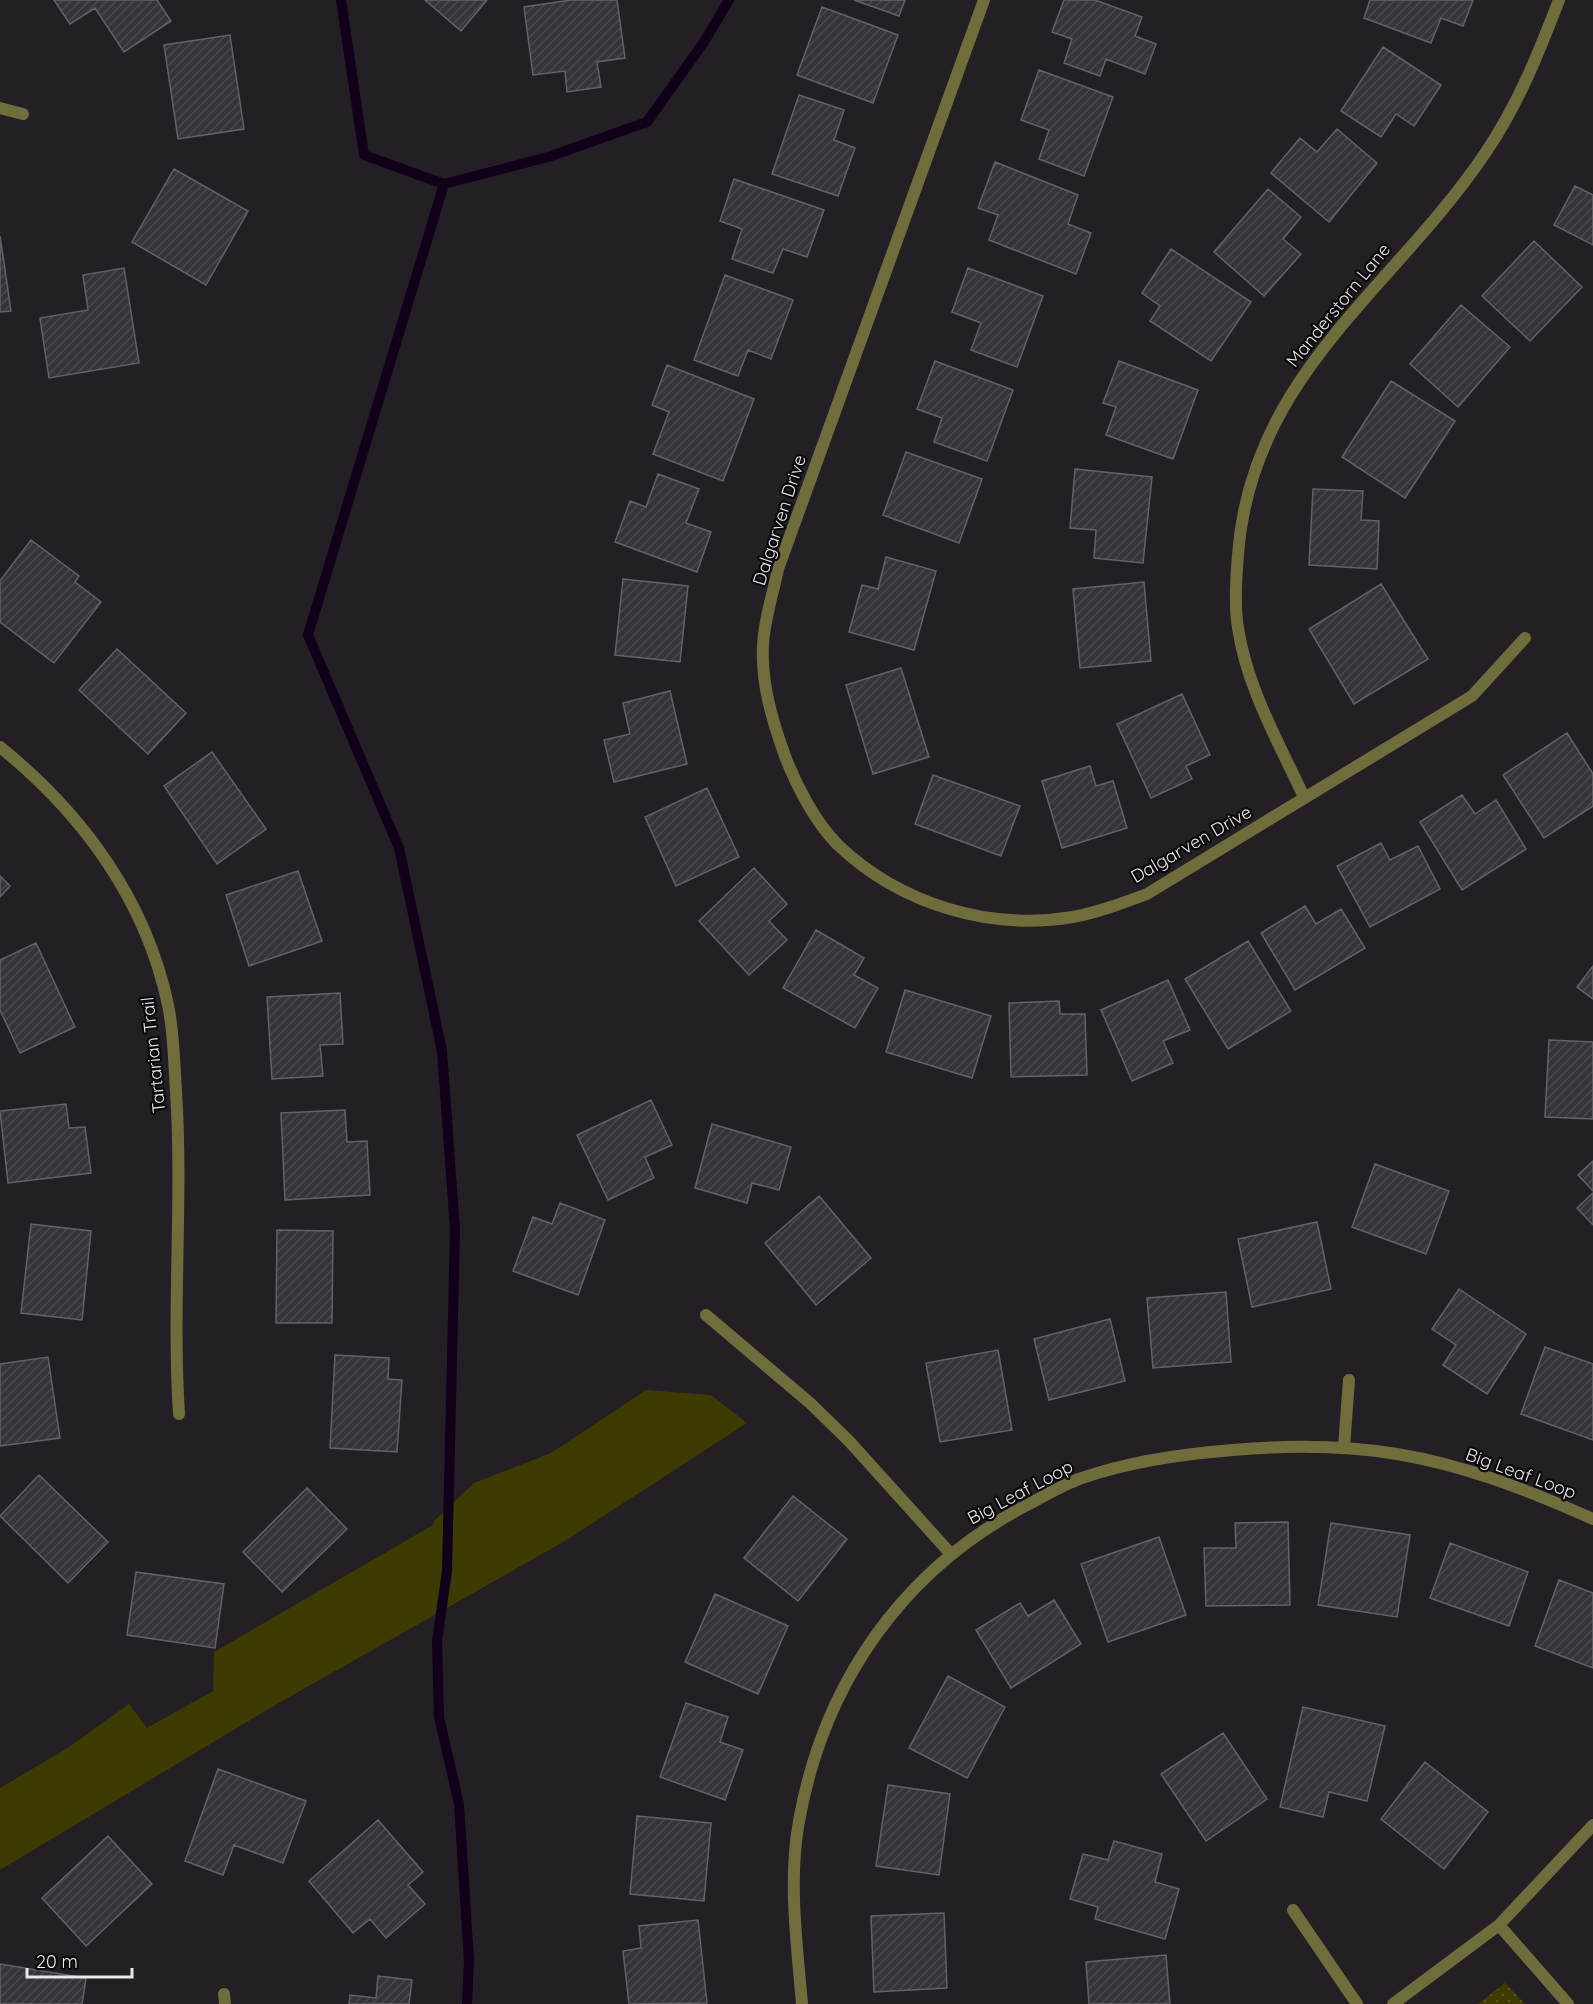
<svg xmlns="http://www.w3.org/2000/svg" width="1593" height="2004" viewBox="0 0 1593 2004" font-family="Quicksand,sans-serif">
<defs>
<pattern id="park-dots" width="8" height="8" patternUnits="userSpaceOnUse" patternTransform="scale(1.5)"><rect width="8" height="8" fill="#3e3b00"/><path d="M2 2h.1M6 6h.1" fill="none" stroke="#5a5725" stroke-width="1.8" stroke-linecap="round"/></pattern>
<pattern id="building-hatch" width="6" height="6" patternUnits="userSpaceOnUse" patternTransform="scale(1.5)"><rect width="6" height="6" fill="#38333a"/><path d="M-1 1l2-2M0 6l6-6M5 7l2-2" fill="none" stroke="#4b474d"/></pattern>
</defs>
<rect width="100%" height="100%" fill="#231f25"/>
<path fill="#3e3b00" d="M646 1390 711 1395 747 1423 565 1541 277 1704 0 1870V1788L66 1749 129 1704 147 1728 213 1691 214 1652 433 1525 434 1521 474 1483 551 1453Z"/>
<path fill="url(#park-dots)" d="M1505 1983 1525 2004H1478Z"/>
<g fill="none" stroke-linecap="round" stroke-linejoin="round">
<path stroke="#110019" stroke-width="10" d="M341 0 364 155 444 184 548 157 647 122 704 42 729 0
M444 184 308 635 399 848 442 1051 455 1230 447 1571 437 1641 439 1717 459 1804 469 1961 467 2004"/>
</g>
<path fill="url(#building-hatch)" stroke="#666168" stroke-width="1.5" d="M54 0H157L171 21 124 52 95 8 70 24Z
M425 0H487L461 31Z
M571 0H617L625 58 597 62 601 87 567 92 565 71 533 75 524 7Z
M854 0H905L899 16Z
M1064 0H1095L1142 17 1135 36 1156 44 1145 74 1106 59 1100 76 1064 63 1072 39 1052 32Z
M1370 0H1473L1463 26 1441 18 1431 43 1364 18Z
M822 7 898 35 873 103 797 75Z
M230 35 244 129 178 139 164 45Z
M1383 47 1441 85 1414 126 1396 114 1381 137 1341 111Z
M1039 70 1113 97 1084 176 1039 159 1049 130 1021 120Z
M799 95 844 110 834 140 855 148 838 196 772 174Z
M1337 129 1377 163 1329 222 1271 173 1300 138 1317 152Z
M995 162 1078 195 1068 224 1091 233 1076 274 989 240 998 215 978 208Z
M174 169 248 211 206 285 132 242Z
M734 179 824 210 807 257 783 249 773 273 732 259 742 229 720 221Z
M1575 186 1593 195V245L1554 225Z
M1268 189 1301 217 1283 239 1301 254 1264 296 1214 252Z
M0 236 11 311 0 312Z
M1534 241 1582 287 1530 341 1482 296Z
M1171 249 1251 302 1211 361 1150 321 1160 306 1142 293Z
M124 268 139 363 49 378 40 318 88 310 83 275Z
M968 268 1043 296 1017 367 971 350 981 323 952 312Z
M725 275 793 300 771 359 748 350 738 376 694 360Z
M1461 305 1510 347 1458 407 1410 364Z
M935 361 1013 390 987 461 934 442 942 418 917 409Z
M1119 361 1198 390 1173 459 1106 435 1116 407 1103 403Z
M667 365 754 399 723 481 653 454 669 412 652 405Z
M1391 381 1455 421 1405 498 1342 457Z
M906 452 982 479 959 543 883 515Z
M1075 469 1152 477 1143 563 1094 558 1096 530 1070 528Z
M658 474 699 489 686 523 711 532 697 572 615 542 630 501 646 507Z
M1313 489 1363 491 1361 520 1379 521 1377 569 1309 565Z
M31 540 79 576 75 582 101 602 54 663 0 622V581Z
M886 557 936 571 914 650 849 632 862 585 878 589Z
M623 579 688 586 680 662 615 655Z
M1144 582 1151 661 1080 668 1073 589Z
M1381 584 1428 659 1354 704 1309 629Z
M117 649 186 713 148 754 79 690Z
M901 668 929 757 873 774 846 685Z
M670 691 687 764 614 782 604 740 630 734 623 703Z
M1182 694 1210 755 1186 766 1192 779 1151 798 1117 724Z
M1567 733 1593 774V806L1544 838 1503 775Z
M212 752 266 829 217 864 164 786Z
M1090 766 1096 786 1113 781 1127 828 1062 848 1042 781Z
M933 775 1020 806 1001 856 915 824Z
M707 788 739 857 676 886 645 817Z
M1462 795 1475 814 1496 800 1526 849 1462 890 1420 822Z
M1381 843 1390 860 1418 846 1440 889 1370 927 1337 866Z
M754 868 787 904 769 921 787 940 749 975 699 921Z
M298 871 322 941 249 966 226 895Z
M0 876 10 886 0 897Z
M1305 906 1316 924 1341 909 1365 948 1295 990 1261 933Z
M816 930 864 958 854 975 878 988 855 1028 783 988Z
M1248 941 1291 1011 1228 1049 1185 979Z
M36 943 75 1027 20 1053 0 1010V960Z
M1593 966V999L1577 987Z
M1168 980 1190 1030 1163 1041 1173 1063 1132 1081 1101 1010Z
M905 990 991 1016 972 1078 886 1052Z
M340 993 343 1044 320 1045 323 1076 272 1079 267 997Z
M1059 1001 1060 1014H1085L1087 1075 1011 1077 1009 1003Z
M1549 1040 1593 1042V1119L1545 1117Z
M651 1100 672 1145 645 1157 654 1178 608 1200 577 1135Z
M66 1104 69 1128 85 1127 91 1173 8 1183 0 1111Z
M345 1110 347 1142 367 1141 370 1195 285 1200 281 1113Z
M712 1124 791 1147 779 1190 752 1183 747 1203 695 1188Z
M1593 1161V1191L1578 1175Z
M1375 1164 1449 1191 1426 1254 1352 1227Z
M1593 1193V1225L1577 1208Z
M819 1196 871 1258 816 1305 765 1243Z
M560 1203 605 1220 578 1295 513 1271 533 1217 552 1224Z
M1317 1222 1331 1289 1252 1307 1238 1239Z
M31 1224 91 1231 82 1320 21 1313Z
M277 1230 333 1231 332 1323H276Z
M1459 1289 1526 1334 1487 1394 1443 1365 1456 1345 1432 1329Z
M1226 1292 1231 1362 1153 1368 1147 1298Z
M1110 1319 1125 1381 1049 1400 1034 1339Z
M1545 1347 1593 1364V1440L1521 1414Z
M998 1350 1012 1430 940 1442 926 1363Z
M335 1355 389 1358 388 1379 402 1380 397 1452 330 1448Z
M48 1357 60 1438 0 1446V1364Z
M39 1475 108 1542 68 1583 0 1516Z
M307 1488 347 1529 282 1592 243 1552Z
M793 1496 847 1539 798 1601 744 1558Z
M1288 1522 1290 1605 1206 1606 1204 1548H1236L1235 1523Z
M1331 1523 1410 1535 1397 1617 1318 1605Z
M1159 1537 1186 1615 1108 1642 1081 1564Z
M1450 1543 1528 1572 1509 1626 1430 1598Z
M136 1572 224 1584 215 1648 127 1635Z
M1559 1580 1593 1593V1668L1535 1646Z
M715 1594 788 1626 758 1694 685 1662Z
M1054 1600 1081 1644 1011 1688 976 1630 1020 1603 1028 1616Z
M948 1676 1005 1707 967 1778 909 1748Z
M686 1703 728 1717 720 1742 743 1750 725 1800 660 1777Z
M1303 1707 1385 1726 1367 1801 1329 1792 1323 1817 1280 1807Z
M1223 1733 1267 1799 1206 1841 1161 1774Z
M1425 1762 1488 1812 1444 1869 1381 1819Z
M218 1769 306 1801 283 1863 234 1845 223 1875 185 1861Z
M888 1785 950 1794 939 1875 876 1866Z
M637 1816 711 1823 704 1901 630 1894Z
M378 1820 423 1872 408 1885 425 1904 386 1938 370 1919 353 1933 309 1881Z
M108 1836 152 1884 86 1946 42 1898Z
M1114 1841 1162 1854 1155 1882 1179 1889 1165 1939 1095 1919 1098 1907 1070 1899 1083 1854 1108 1860Z
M944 1913 947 1988 874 1992 871 1916Z
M698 1920 707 2003 629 2004 623 1951 641 1948 639 1926Z
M1166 1955 1170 2004H1089L1086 1962Z
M0 1964 86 1978 82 2004H0Z
M378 1976 412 1980 409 2004H349L350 1995 376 1998Z"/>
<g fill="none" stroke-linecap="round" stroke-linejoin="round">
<path stroke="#706d3c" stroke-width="12" d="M984 0 778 569C773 594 764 620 763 645 761 683 772 720 785 756 796 785 815 822 838 845 900 904 989 931 1073 917 1099 912 1123 903 1147 894L1472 696 1525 638
M0 108 23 114
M0 747C82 813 146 900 168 1005 174 1033 174 1063 176 1091 183 1199 172 1307 179 1414
M1304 797C1279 743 1247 688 1238 628 1234 605 1236 578 1238 555 1251 374 1394 289 1486 152 1518 105 1539 52 1559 0
M706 1315 810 1403 849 1441 950 1553
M1344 1447 1349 1380
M1293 1910 1357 2004
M1499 1925 1568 2004
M224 1994 225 2004
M802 2004C797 1944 788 1881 799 1821 824 1682 903 1569 1029 1504 1046 1495 1064 1484 1082 1478 1131 1461 1181 1454 1233 1450 1288 1445 1342 1445 1397 1454 1465 1465 1530 1491 1593 1519
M1393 2004 1499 1925 1593 1825"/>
</g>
<g text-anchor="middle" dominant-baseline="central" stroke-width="4.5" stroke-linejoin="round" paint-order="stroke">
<g font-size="18" fill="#ebe8ec" stroke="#0b090c">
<text transform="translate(1338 305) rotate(-51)">Manderstorn Lane</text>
<text transform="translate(779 520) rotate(-72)">Dalgarven Drive</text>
<text transform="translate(1191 844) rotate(-30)">Dalgarven Drive</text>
<text transform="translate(153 1055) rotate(-96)">Tartarian Trail</text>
<text transform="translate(1521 1473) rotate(20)">Big Leaf Loop</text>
<text transform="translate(1020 1492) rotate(-28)">Big Leaf Loop</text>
</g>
</g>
<path d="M27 1968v9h105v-9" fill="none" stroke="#ebe8ec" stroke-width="3"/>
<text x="36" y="1968" font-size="18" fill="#ebe8ec" stroke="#0b090c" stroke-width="4.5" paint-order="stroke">20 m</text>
</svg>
